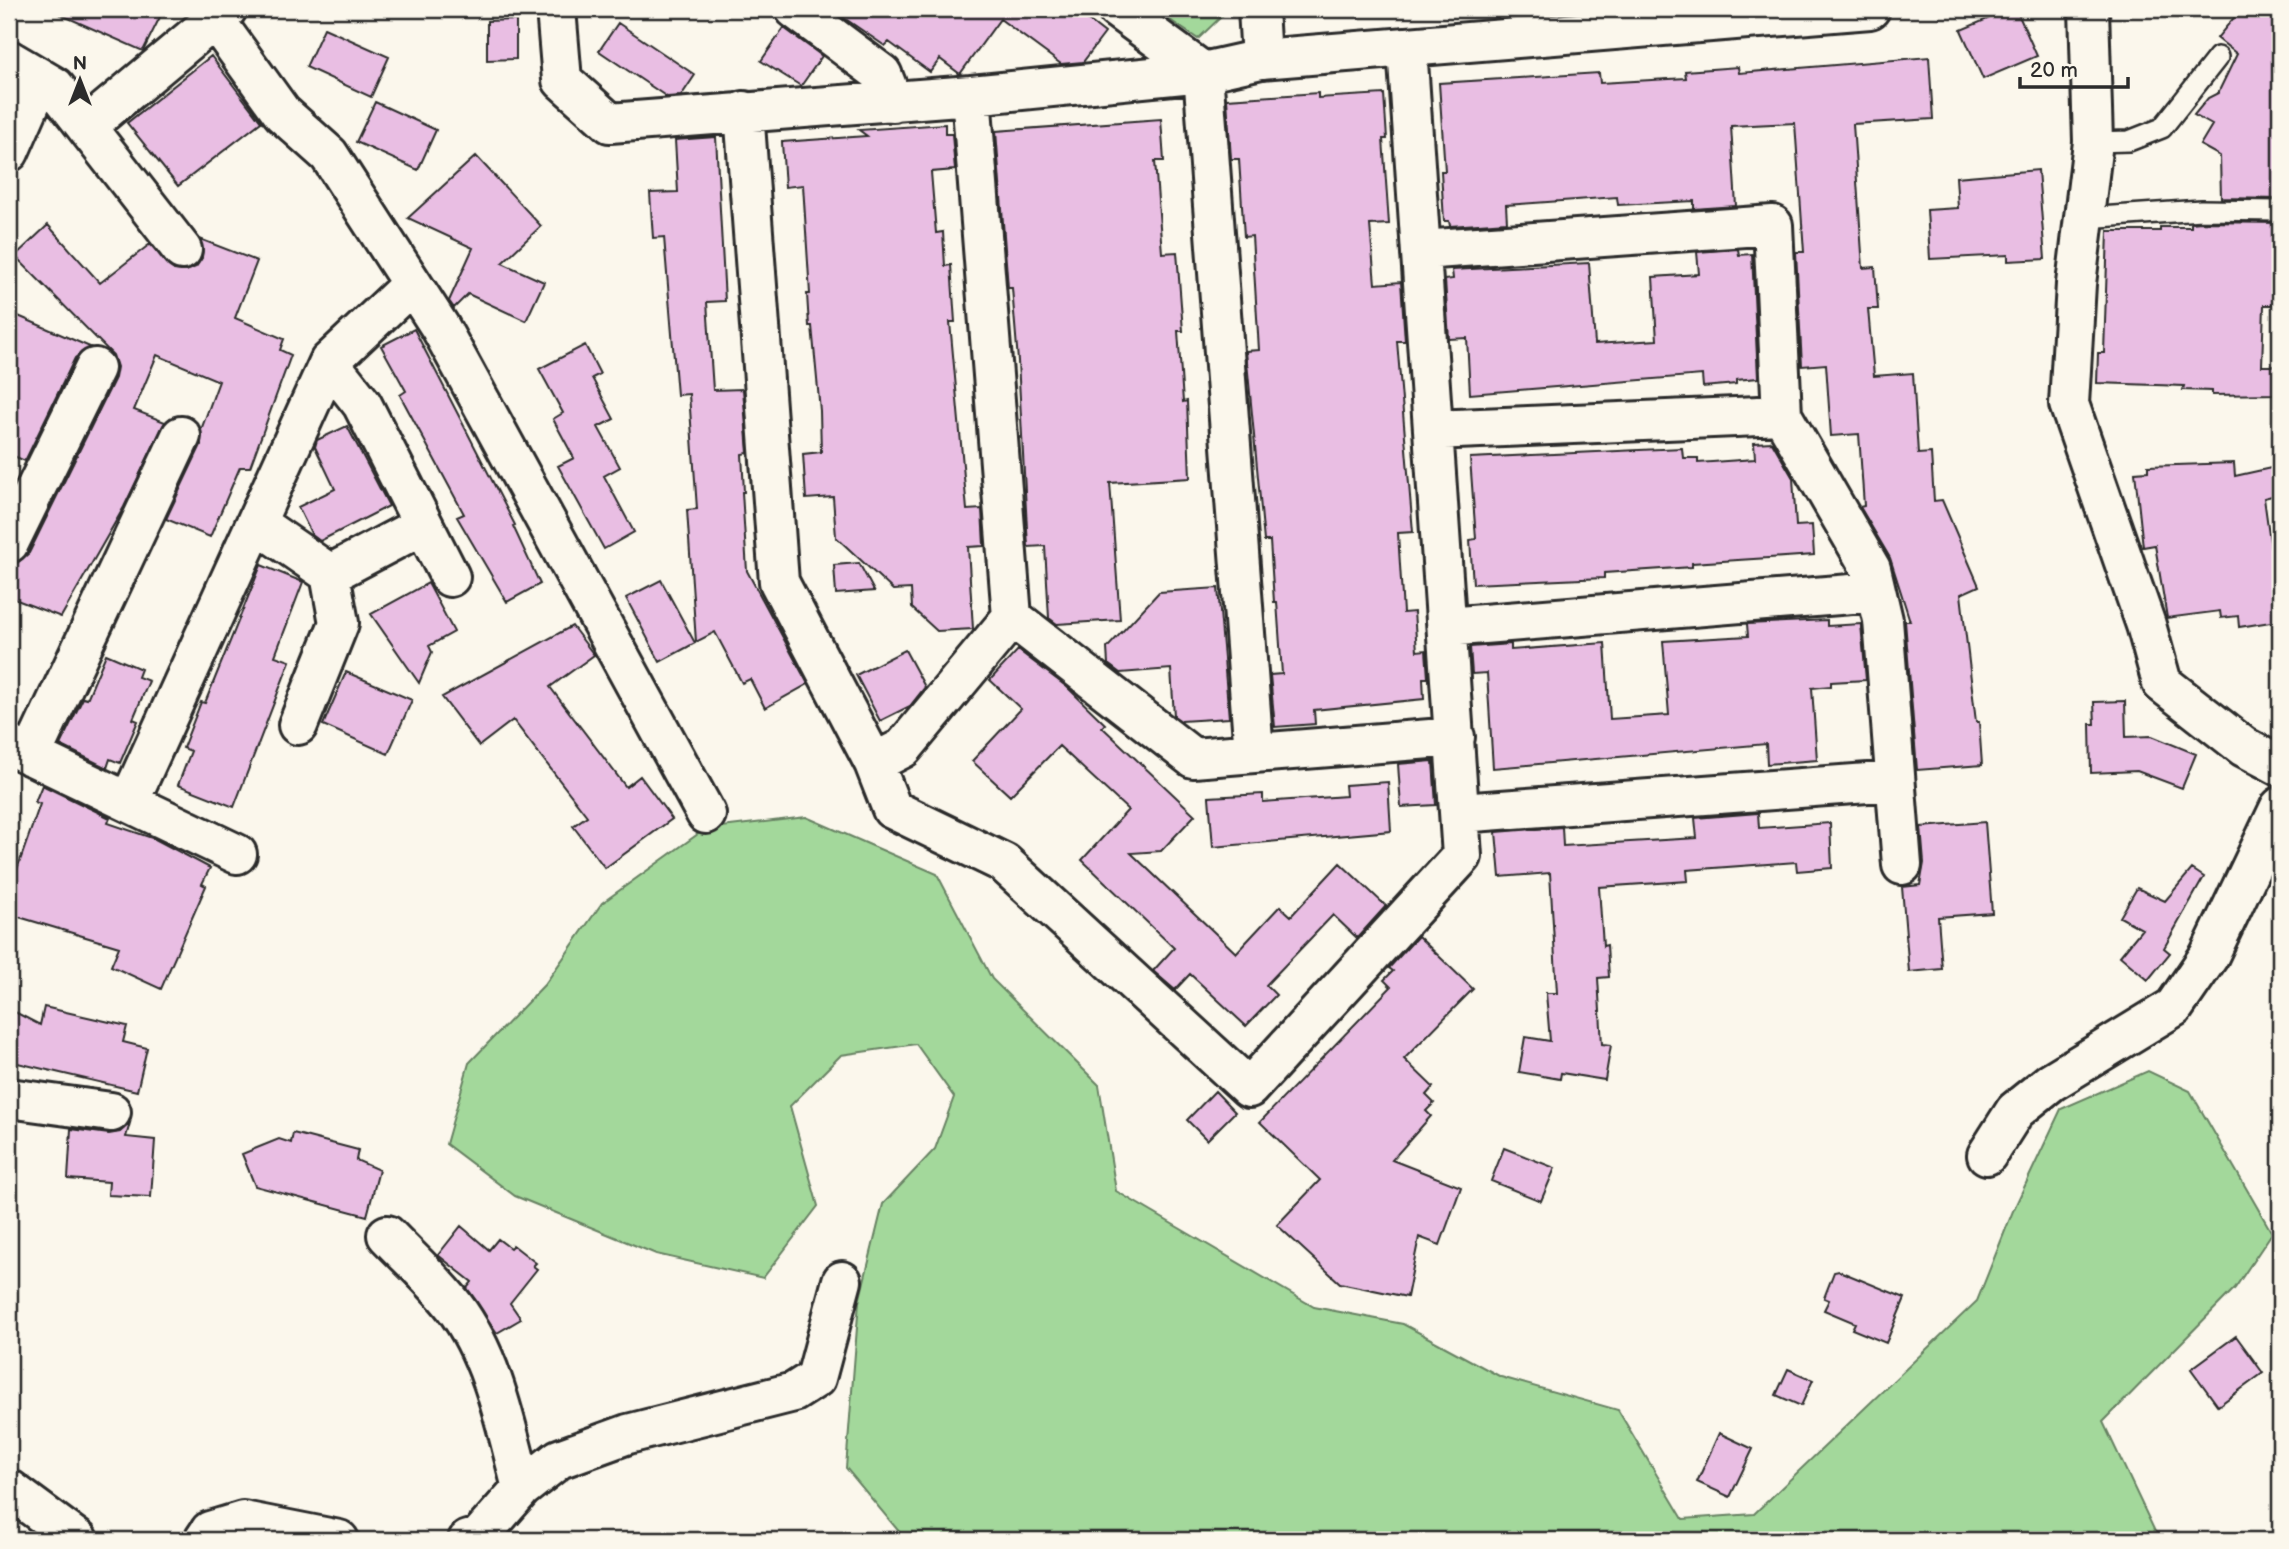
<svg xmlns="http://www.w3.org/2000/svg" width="2289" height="1549" viewBox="0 0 2289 1549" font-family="'Balsamiq Sans',sans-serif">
<rect width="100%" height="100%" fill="#fbf7ec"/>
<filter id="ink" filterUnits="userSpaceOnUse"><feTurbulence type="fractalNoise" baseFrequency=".0143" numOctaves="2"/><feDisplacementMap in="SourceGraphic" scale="14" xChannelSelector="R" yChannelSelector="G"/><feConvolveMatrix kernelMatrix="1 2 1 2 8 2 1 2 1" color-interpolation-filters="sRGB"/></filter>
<g filter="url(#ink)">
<path fill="#a3d89b" stroke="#678263" stroke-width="2" d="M1154 9H1226V12L1198 39Z
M806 817 937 874 992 979 1099 1085 1116 1191 1314 1307 1403 1324 1501 1377 1618 1410 1683 1519 1754 1514 1977 1301 2013 1211 2061 1109 2148 1071 2190 1091 2272 1233 2235 1288 2103 1422 2159 1540H906L846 1468 859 1302 883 1204 935 1149 954 1097 916 1044 841 1055 790 1106 818 1206 763 1278 656 1254 515 1196 446 1144 469 1063 545 984 602 903 705 829Z"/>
<path fill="#e9bee3" stroke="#2b2b2b" stroke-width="2" d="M48 9H164L143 51Z
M831 9H1074L1105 33 1083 62 1061 64 1000 19 960 74 940 59 930 72 889 42 885 46Z
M2011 9H2016L2037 56 1983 79 1961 30Z
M2241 9H2280V199L2221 198 2220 156 2200 145 2212 125 2194 115 2208 98 2218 93 2237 54 2217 38Z
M516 20V59L487 60V21Z
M618 23 695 75 681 96 667 97 599 51Z
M324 28 389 57 371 97 306 67Z
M784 28 822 56 801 86 761 61Z
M211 56 261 122 178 186 127 123Z
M1929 57 1933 119 1853 124 1863 268 1875 267 1878 309H1868L1874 376 1913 373 1918 454 1931 453 1934 501 1942 500 1979 586 1961 594 1976 722H1979L1982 765 1917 770 1905 621H1910L1890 558 1860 507 1864 506 1859 434 1831 436 1826 364 1802 366 1796 252H1804L1795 123 1731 126 1736 206 1694 209V201L1618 205 1617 197 1506 205 1507 222 1450 226 1449 221H1444L1441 171H1445L1439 83 1599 73 1600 83 1686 78 1685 71 1738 67 1739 73Z
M1318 93V98L1384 94 1387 139H1383L1389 224 1370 225 1375 284 1401 282 1405 341H1397L1413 532 1398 533 1403 613 1414 612 1417 651 1426 650 1428 678H1423L1424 699 1314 710 1315 724 1275 727 1270 675 1282 674 1277 602H1274L1270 541H1264L1246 351 1259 350 1252 236 1244 237 1239 159H1231L1227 99Z
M375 102 436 130 418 170 356 142Z
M1161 119 1164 161H1155L1162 253 1177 252 1183 331H1178L1183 402 1187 401 1190 478 1110 483 1120 620 1057 624 1049 618 1045 546 1028 547 1018 361 1012 288H1008L996 131Z
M945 124V134H952L955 170 931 172 936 233 943 232 945 266 951 265 955 322H950L967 510 982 509 984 546 968 547 973 629 937 631 912 608 911 589 893 590 836 537 833 497 806 499 803 454 821 452 820 411 812 326H809L807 294H810L803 185 785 187 782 142 867 136 859 130Z
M716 137 725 301 707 302 713 390 743 389 748 453 742 454 744 492H742L747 571 808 684 765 708 750 679 742 683 715 632 696 642 687 510 697 509 689 394 677 395 664 237 653 238 650 193 678 192 675 140Z
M476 156 541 226 502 263 544 282 526 321 468 294 454 308 449 301 473 248 408 218Z
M2038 170 2045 259 2008 261V255L1930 259 1927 210 1958 208 1956 177Z
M2201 222 2280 223V305H2264L2262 366H2280V394L2212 395V391L2183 390 2184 386 2097 383 2098 353H2104L2108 231H2160V227H2191V223Z
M48 225 100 283 150 244 174 270 186 271 196 267 202 258 200 239 257 261 235 318 284 339 280 350 291 355 250 467H240L210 537 166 519 201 445V430L219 381 157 355 134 410 165 422 124 507 61 617 9 597V584L17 563 29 553 115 378 117 367 113 355 15 256Z
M1738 249 1739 255 1752 254 1758 378 1736 380V384L1703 387 1702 375 1470 394 1467 338 1449 339 1445 280 1453 279 1452 270 1589 263 1595 344 1657 340 1653 277 1699 274 1697 252Z
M9 312 90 347 75 358 25 461 9 454Z
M414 329 515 525 513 526 540 584 507 602 457 517 464 514 400 395 406 391 381 346Z
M585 345 600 374 592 378 614 419 598 427 620 467 604 476 634 532 604 549 558 466 574 458 553 419 563 413 539 369Z
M347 426 389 506 320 541 312 535 298 507 335 489 315 447 317 440Z
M1772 442 1793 478 1796 526 1812 525 1814 555 1692 563V567L1604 573V578L1473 584 1470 540 1476 539 1470 458 1682 448 1683 458H1698V463L1755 459 1754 443Z
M2234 463 2235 476 2280 466V494L2264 498 2277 592 2274 605 2277 621 2239 627 2238 616 2221 618 2220 611 2167 618 2155 545 2143 547 2135 472 2148 471V466Z
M859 563 874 591 836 594 834 565Z
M261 565 303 582 275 656 290 661 234 807 178 785 191 751 183 748 201 702 205 703Z
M661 580 695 643 660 662 626 598Z
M428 583 454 632 429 646 432 652 419 683 371 614Z
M1218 588 1229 718 1181 721 1174 716 1171 669 1120 673 1108 664 1107 648 1159 592Z
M1827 620V626L1861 624 1866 680 1831 682V686L1812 688 1817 760 1767 764 1766 744 1493 768 1487 673 1472 674 1470 647 1511 644V650L1605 643 1610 719 1669 715 1663 641 1748 636 1747 624Z
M572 626 594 655 550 687 626 787 640 776 672 819 605 868 573 826 587 816 513 720 479 746 442 697Z
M905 650 925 687 910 706 880 721 856 675Z
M1018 650 1067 687 1105 724 1102 727 1195 815 1161 851 1131 853 1236 953 1280 906 1291 916 1340 863 1386 906 1357 938 1333 915 1266 985 1276 995 1246 1026 1190 974 1175 990 1153 971 1174 948 1082 860 1128 810 1059 746 1010 796 972 761 1021 709 990 680Z
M106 654 141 669 138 677 149 681 133 719 138 721 120 763 110 759 107 768 60 745 83 698 87 699Z
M346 672 412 700 388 754 323 725Z
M2125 701 2126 737 2152 736 2196 754 2182 788 2137 771 2091 773 2090 724H2095L2094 702Z
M1433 761 1436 805 1401 807 1398 764Z
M1388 782 1391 831 1213 847 1209 797 1263 794V802L1346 796 1345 785Z
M42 785 110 818 108 823 155 839 210 868 202 884 206 886 161 989 111 966 119 947 9 914 15 894 9 892 40 804 35 802Z
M1758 813 1759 828 1830 823 1832 868 1797 871 1796 862 1687 870 1688 881 1599 887 1603 946 1607 945 1609 977 1598 978 1602 1044 1611 1045 1605 1080 1561 1073 1560 1079 1519 1072 1525 1037 1550 1041 1546 993H1557L1550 873 1500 877 1496 832 1562 827 1563 846 1697 838 1695 818Z
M1985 822 1992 913 1938 917 1942 969 1909 972 1902 887 1920 885 1924 863 1921 827Z
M2192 869 2204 877 2164 948 2170 953 2148 980 2120 956 2142 929 2120 917 2137 888 2165 901Z
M1418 936 1473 989 1404 1059 1433 1087 1426 1095 1434 1103 1426 1111 1431 1116 1392 1160 1461 1187 1440 1245 1419 1237 1407 1297 1340 1283 1277 1225 1320 1180 1260 1122 1391 987 1384 980 1393 971 1389 968Z
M44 1007 127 1026 123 1042 147 1048 137 1091 9 1061V1009L40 1025Z
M1215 1091 1235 1112 1207 1140 1187 1120Z
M130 1123 126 1137 155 1140 151 1197 108 1195 109 1182 68 1179 71 1129 109 1134 120 1132Z
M293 1133 358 1150 356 1160 379 1170 367 1216 255 1186 242 1154 279 1139 291 1143Z
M1504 1148 1555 1168 1541 1201 1491 1181Z
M461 1226 489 1250 498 1239 510 1248 513 1245 536 1263 533 1266 537 1269 510 1303 521 1319 497 1333 467 1288 472 1282 438 1255Z
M1839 1271 1905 1298 1886 1343 1852 1329 1855 1323 1824 1310 1829 1300 1824 1298 1834 1272Z
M2236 1336 2263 1373 2218 1406 2191 1369Z
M1788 1369 1813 1380 1801 1406 1776 1395Z
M1719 1433 1753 1449 1730 1497 1697 1482Z"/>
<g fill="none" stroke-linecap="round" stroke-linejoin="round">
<g stroke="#2b2b2b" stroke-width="24">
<path id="lane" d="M2093 142 2129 141 2162 128 2218 57
M2085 218 2201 210 2280 211"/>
</g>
<g stroke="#2b2b2b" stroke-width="44">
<path id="street" d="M556 9 562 80 610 123 971 95 1203 72 1261 59
M795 9 882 74 893 102
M1117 9 1203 72 1254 753
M2089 9 2093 142 2076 284 2069 404 2146 625 2162 683 2244 747 2280 766
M215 20 282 113 329 155 440 327 706 814
M9 60 55 87 182 250
M971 95 1012 617 1193 758 1455 737
M744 111 779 582 874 763 892 809 1004 863 1249 1088 1462 856 1407 47
M86 127 227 9
M9 152 41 79
M1421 250 1773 225 1782 415 1871 569 1883 620 1902 865
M329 362 362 404 450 577
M1433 430 1782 415
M256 523 330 574 339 623 298 725
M9 543 95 368
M330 574 423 525
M1447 627 1876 592
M9 745 237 854
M31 756 181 436
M874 763 903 748 1012 617
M129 802 329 362 412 284
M1460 813 1895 781
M9 1098 111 1112
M1987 1155 2015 1111 2051 1082 2174 1007 2209 956 2280 807
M387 1235C409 1258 434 1280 454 1306 493 1357 506 1426 522 1488
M9 1489 78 1540
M204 1540 210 1531 243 1521 339 1540
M468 1540 479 1537 522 1488 559 1459 628 1434 794 1392 816 1378 842 1281"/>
</g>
<g stroke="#2b2b2b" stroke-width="44">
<path id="secondary" d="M1258 9 1261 59 1870 9"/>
</g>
<use href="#lane" stroke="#fbf7ec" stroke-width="19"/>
<use href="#street" stroke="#fbf7ec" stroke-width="38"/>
<use href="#secondary" stroke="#fbf7ec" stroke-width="38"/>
</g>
</g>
<rect width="2289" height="1549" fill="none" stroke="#fbf7ec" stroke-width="35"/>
<rect x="18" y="18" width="2254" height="1514" fill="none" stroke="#2b2b2b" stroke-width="2.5" filter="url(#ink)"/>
<g transform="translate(80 80)" stroke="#fbf7ec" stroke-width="5" paint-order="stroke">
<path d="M0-5L12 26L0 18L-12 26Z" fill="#2b2b2b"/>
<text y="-10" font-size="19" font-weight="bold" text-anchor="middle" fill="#2b2b2b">N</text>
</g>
<path d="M2020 77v10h108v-10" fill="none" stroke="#2b2b2b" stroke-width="3.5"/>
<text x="2030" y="77" font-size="21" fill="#2b2b2b" stroke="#fbf7ec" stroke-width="5" paint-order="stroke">20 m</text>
</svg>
